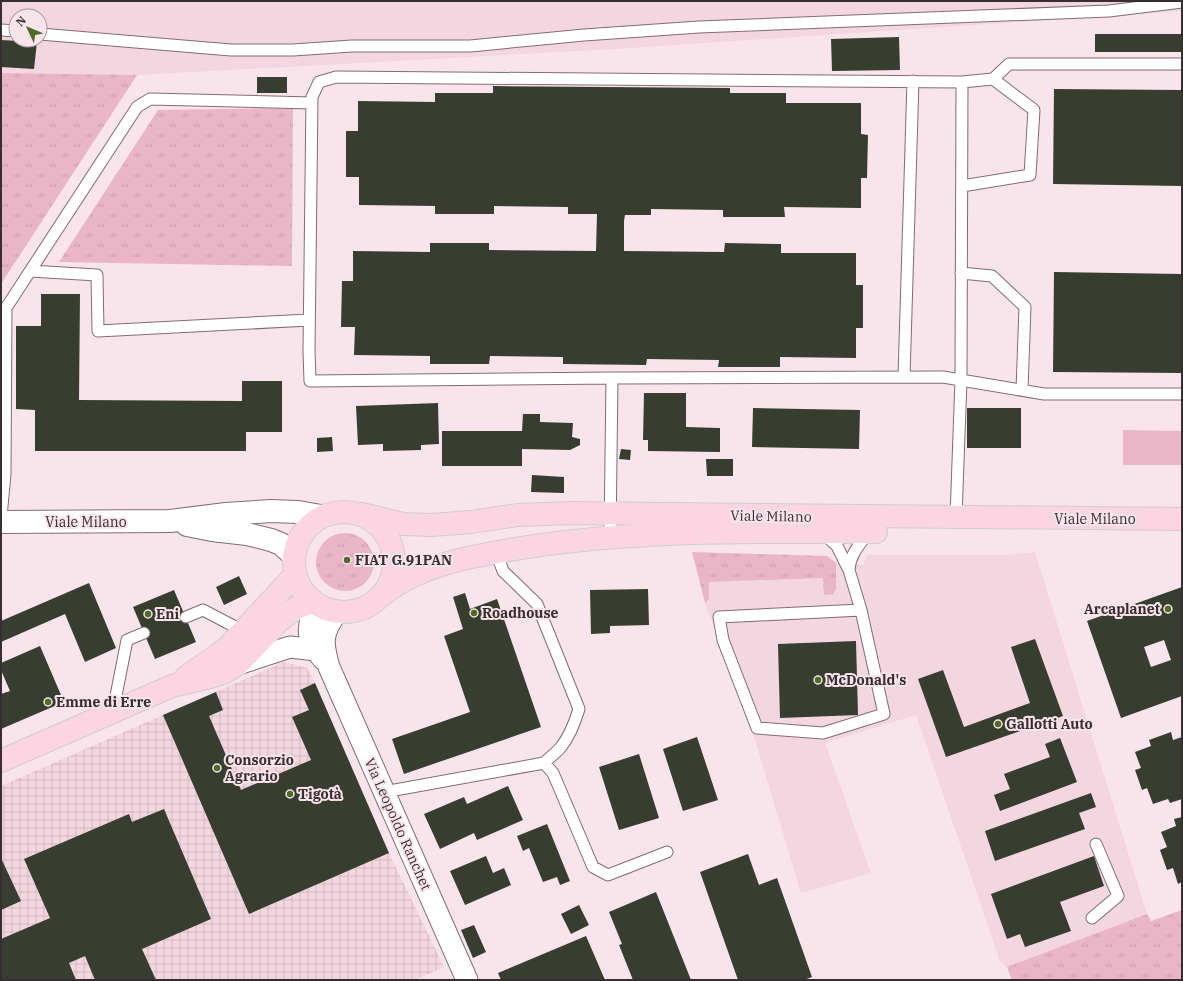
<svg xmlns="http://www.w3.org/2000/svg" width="1183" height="981" viewBox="0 0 1183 981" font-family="'IBM Plex Serif',serif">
<defs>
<pattern id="industrial-grid" width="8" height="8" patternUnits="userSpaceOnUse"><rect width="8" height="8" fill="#f3d6df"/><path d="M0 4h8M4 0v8" fill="none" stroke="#d1b8c0"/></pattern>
<pattern id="grass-tufts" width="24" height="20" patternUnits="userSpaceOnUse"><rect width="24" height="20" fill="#eab6c7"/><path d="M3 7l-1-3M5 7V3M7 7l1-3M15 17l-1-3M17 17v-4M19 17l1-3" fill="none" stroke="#c99dab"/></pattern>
</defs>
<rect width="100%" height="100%" fill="#fae4eb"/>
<path fill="#f3d6df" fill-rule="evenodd" d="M1 1H1182V11L615 49 137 75 1 73ZM16 16H40V40H16Z
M1035 552 1147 914 1007 967 1000 961 916 715 825 743 871 873 801 893 755 740 705 603 709 599V582L823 578 824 594H833L836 589V563L863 565 867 555H1008Z"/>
<path fill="url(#industrial-grid)" d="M284 662 307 668 315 683 389 853 444 967 415 980H1V786Z"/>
<path fill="url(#grass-tufts)" d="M1 73 137 75 1 284Z
M293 108 292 266 59 262 158 110Z
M316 562a29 29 0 1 1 58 0a29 29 0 1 1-58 0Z
M692 552 827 556 836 563V589L833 594 824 595 823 578 709 582V599L705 603Z
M1182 910V980H1012L1007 967 1147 914 1151 921Z"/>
<path fill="#eab6c7" d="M1123 430 1182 431V465H1123Z"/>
<path fill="#373e30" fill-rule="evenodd" d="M1095 34H1182V52H1095Z
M899 37 900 70 832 71 831 39Z
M1 40 37 42 34 69 1 67Z
M257 77H287V93H257Z
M493 86 730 88V93H786V103H861V134L868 135 867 178H861V208L784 207 785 217H723V210L651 209V215H625L624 221V251L724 252 725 243 781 244V253H856V285H863V328H856V358L780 357V367H718L719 360 647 359 646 365 563 364V357L490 356 489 364H430V356L354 355 355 327H341L342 281H353V251L430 252V243H489V250L596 251 597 214H568V207L494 206V214H435V206L359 205V177H346V131H358V101L435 102V93H493Z
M1054 89 1182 90V186L1053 184Z
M1054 272 1182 274V373L1053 372Z
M41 294H80L79 400 242 401V381H282V432H246V451H35V410L16 409V326H41Z
M644 393H686V427L720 428V452L648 451V440H643Z
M438 403 439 444 421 445V450L383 451V444L358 445 356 406Z
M753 408 860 410 859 449 752 447Z
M967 408H1021V448H967Z
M523 414H540V422L573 423 572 437 580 439V445L570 450 522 449V466H442V431H522Z
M332 437 333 451 317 452V438Z
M621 449 631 450 630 460 619 459Z
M706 459H733V476H707Z
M532 475 564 477V493L531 492Z
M239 576 247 594 224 605 216 587Z
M89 583 116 648 85 662 65 614 1 642V621Z
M1182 587V696L1121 718 1087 621ZM1164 640 1171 660 1151 667 1144 647Z
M648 589 649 625 610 626V633L591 634 590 590Z
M174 590 196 642 155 659 133 607Z
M465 593 470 609 497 599 541 727 404 774 392 739 470 712 444 636 463 629 453 597Z
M1035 639 1063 716 946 757 918 679 943 670 964 727 1030 703 1011 647Z
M856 641 858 715 780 718 778 644Z
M40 646 64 702 1 729V694L10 691 1 670V663Z
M315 683 389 853 249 914 163 715 216 692 223 710 209 716 241 790 311 760 292 717 309 710 300 690Z
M1171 732 1173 740 1182 737V799L1170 803 1168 799 1153 804 1147 788 1142 790 1135 770 1141 768 1135 752 1151 746 1149 740Z
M697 737 718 800 683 811 663 749Z
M1060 738 1077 782 1000 811 994 795 1010 789 1004 774 1050 757 1045 744Z
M639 754 659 818 619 830 599 767Z
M508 786 523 820 477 840 474 833 440 849 424 814 464 797 467 804Z
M1091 793 1096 807 1079 813 1085 829 995 861 985 831Z
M164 809 211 919 142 949 156 980H95L85 956 69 963 76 980H1V939L50 918 24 859 129 814 132 822Z
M1182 817V882L1178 884 1173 868 1167 870 1160 850 1167 847 1161 832 1176 826 1174 819Z
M547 824 570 881 560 885 557 877 543 882 529 848 523 851 517 836Z
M748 854 759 885 777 878 812 977 804 980H738L700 872Z
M486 856 493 873 504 868 511 885 465 905 450 871Z
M1094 856 1104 886 1060 902 1071 931 1025 947 1020 934 1007 939 991 894Z
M1 858 21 901 1 910Z
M656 892 691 980H633L619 945 622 944 609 912Z
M579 905 589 925 571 934 561 914Z
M474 925 486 952 473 958 461 930Z
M586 936 605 980H501L498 973Z"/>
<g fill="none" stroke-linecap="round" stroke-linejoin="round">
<g stroke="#806d73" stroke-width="13">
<path id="service" d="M1 30 16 31
M40 34 231 50H293L352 46H470L584 35 699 27 1109 11 1182 2
M1182 64H1009L993 79 962 82 336 77 319 82 312 97 309 351 310 381 612 378 943 377 1044 394H1182
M962 186 1030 175 1034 110 993 79
M30 271 97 275 98 331 309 320
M961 273 992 276 1025 307 1022 390
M904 377 913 81
M1 517 5 474 6 308 137 107 150 99 312 103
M956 517 961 380 962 82
M823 533 837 546 849 570 861 610 884 714 823 733 757 728 723 640 719 617 861 610
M610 537 612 378
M496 552 503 571 537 604 579 709C575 722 570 736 561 747 556 753 549 758 544 763
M849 570C850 554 860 544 869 532
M186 617 203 610 243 631
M113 711 127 640 144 633
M384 792 544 763 553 773 593 867 608 875 667 852
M1092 918 1118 896 1096 844"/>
</g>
<g stroke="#806d73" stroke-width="23">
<path id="minor" d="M316 604C307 629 305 637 323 659
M337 612C321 634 322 642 329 667L467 980
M238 664 290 647 316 650"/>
</g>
<g stroke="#806d73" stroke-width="24">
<path id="tertiary" d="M1 522 170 521 226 514 271 511 298 512 321 516
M187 525 212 530 247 534 271 540 281 544 294 556"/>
</g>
<g stroke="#cfcdcd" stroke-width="24">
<path id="primary" d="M294 562a50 50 0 1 1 100 0a50 50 0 1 1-100 0Z
M362 514 403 524 432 525 471 522 518 515 570 513 1182 519
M382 595C392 588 401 581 413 576 444 561 480 555 515 549 634 529 756 532 876 532
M186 677 216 656 228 647 294 576
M1 761 172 686 210 677 225 672 238 664 279 621 288 614 296 608 313 602"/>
</g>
<use href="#service" stroke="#fff" stroke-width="11"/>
<use href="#minor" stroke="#fff" stroke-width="21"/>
<use href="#tertiary" stroke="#fff" stroke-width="22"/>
<use href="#primary" stroke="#fbd6e2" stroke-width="22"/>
</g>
<g fill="#4c6d23" stroke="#fae4eb" stroke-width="1.5">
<circle cx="347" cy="560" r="4"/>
<circle cx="1168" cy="609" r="4"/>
<circle cx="474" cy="613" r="4"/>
<circle cx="148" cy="614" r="4"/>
<circle cx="818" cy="680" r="4"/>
<circle cx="48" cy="702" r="4"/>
<circle cx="998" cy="724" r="4"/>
<circle cx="217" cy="768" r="4"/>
<circle cx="290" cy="794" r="4"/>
</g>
<g text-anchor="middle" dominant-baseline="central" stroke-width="4" stroke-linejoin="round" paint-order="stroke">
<g font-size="14" fill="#362e30" stroke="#fae4eb">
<text transform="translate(771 516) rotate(1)">Viale Milano</text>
<text x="1095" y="519">Viale Milano</text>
<text x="86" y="522">Viale Milano</text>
<text transform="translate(398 824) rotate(66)">Via Leopoldo Ranchet</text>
</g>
<g font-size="14" font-weight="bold" fill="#362e30" stroke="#fae4eb" text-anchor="start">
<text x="355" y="560">FIAT G.91PAN</text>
<text x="1160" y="609" text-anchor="end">Arcaplanet</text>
<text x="482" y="613">Roadhouse</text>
<text x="156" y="614">Eni</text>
<text x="826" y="680">McDonald's</text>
<text x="56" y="702">Emme di Erre</text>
<text x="1006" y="724">Gallotti Auto</text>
<text x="225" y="760">Consorzio<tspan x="225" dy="16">Agrario</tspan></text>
<text x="298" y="794">Tigotà</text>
</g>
</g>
<rect width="1183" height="981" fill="none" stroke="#362e30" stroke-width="4"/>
<g transform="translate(28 28) rotate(314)"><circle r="19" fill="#fae4eb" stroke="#ac9ba0"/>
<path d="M0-3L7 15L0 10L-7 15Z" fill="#4c6d23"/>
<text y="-6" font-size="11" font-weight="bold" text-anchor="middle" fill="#362e30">N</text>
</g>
</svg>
